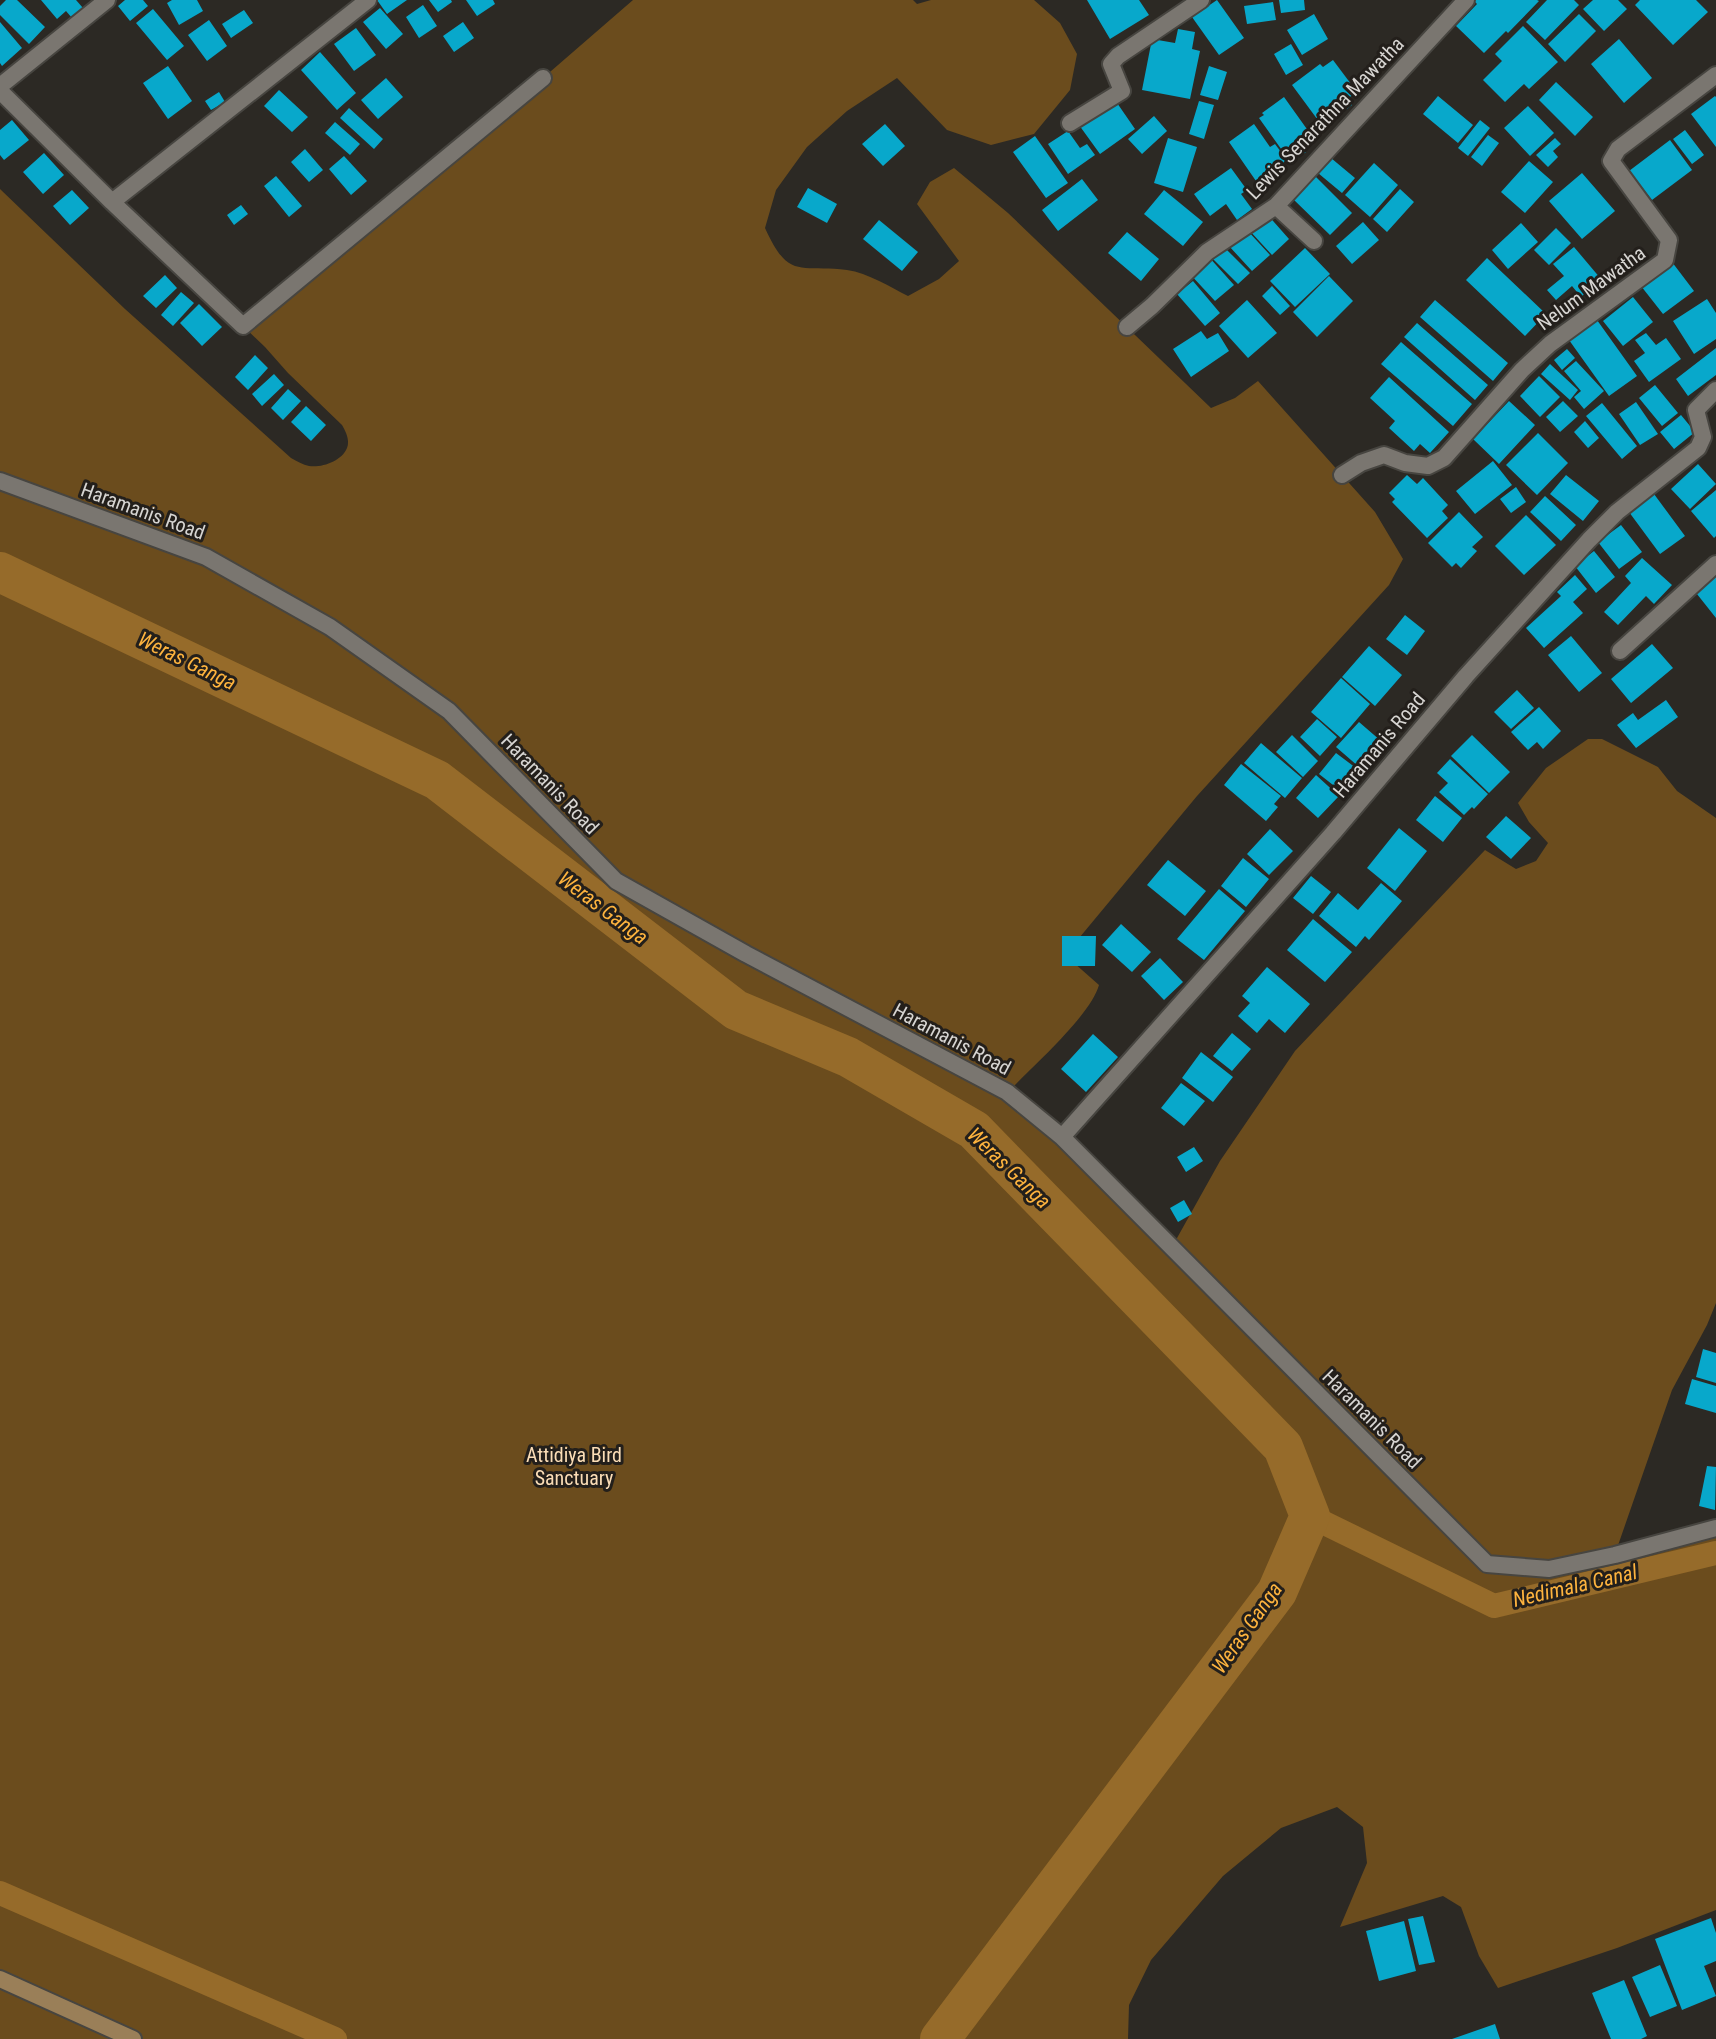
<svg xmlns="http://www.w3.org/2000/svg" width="1716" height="2039" viewBox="0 0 1716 2039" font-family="'Roboto Condensed',sans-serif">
<rect width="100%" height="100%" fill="#2c2924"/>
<path fill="#6b4c1d" d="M633 0H913L917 4 931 0H1034L1060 23 1077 54 1070 90 1034 134 991 145 947 130 897 78 847 111 807 147 776 190 765 228C789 281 800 264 847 270 868 273 890 287 908 296L939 279 959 261 917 204 930 182 954 168 1008 213 1211 408 1235 398 1258 381 1375 512 1403 559 1389 585 1197 796 1065 955 1099 985C1091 1015 1031 1068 1008 1092L1172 1247 1220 1161 1295 1051 1485 850 1516 869 1536 861 1548 843 1529 822 1518 803 1546 768 1588 739H1602L1658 767 1677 791 1716 818V1303L1707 1325 1672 1390 1615 1554 1716 1528V1910L1617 1948 1498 1988 1479 1956 1461 1907 1443 1896 1340 1927 1367 1863 1363 1827 1337 1807 1281 1828 1223 1876 1151 1960 1129 2005 1128 2039H0V189L125 309 291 458C297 461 303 465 309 466 322 468 342 461 347 448 350 440 346 432 342 425L288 373 265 347 243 326 543 78Z"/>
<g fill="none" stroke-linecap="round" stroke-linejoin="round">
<path stroke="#966b2a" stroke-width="24" d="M1310 1516 1494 1606 1716 1553
M0 1893 335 2039"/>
<path stroke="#966b2a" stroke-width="40" d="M0 572 437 780 736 1010 848 1057 974 1130 1283 1447 1310 1516 1277 1592 940 2039"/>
</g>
<path fill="#08a8cb" d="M6 0H17L45 27 29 44 0 15V6Z
M41 0H76L83 8 72 18 66 11 57 19Z
M125 0H143L148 6 130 21 118 6Z
M172 0H197L203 11 179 25 167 3Z
M377 0H407L387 14Z
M429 0H451L452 2 438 12Z
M466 0H493L495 4 477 16Z
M1087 0H1139L1149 15 1110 39Z
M1217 0 1244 38 1219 55 1192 17Z
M1279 0H1304L1305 10 1281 13Z
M1473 0H1537L1539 1 1508 33 1506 31 1484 53 1456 26 1477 4Z
M1547 0H1574L1579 5 1545 40 1526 22Z
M1593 0H1618L1627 9 1604 31 1583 9Z
M1640 0H1696L1708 12 1673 45 1635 5Z
M1273 2 1276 20 1247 24 1244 6Z
M423 5 437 26 419 38 406 17Z
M380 8 403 34 386 49 363 22Z
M153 9 184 46 167 60 136 23Z
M244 10 253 23 231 38 222 24Z
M1314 14 1328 39 1302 55 1287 30Z
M1579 14 1596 31 1565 62 1548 44Z
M209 20 227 46 207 61 188 35Z
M0 22 22 48 2 66 0 63Z
M463 22 474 38 454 52 443 36Z
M1523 26 1558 62 1529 89 1524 84 1505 102 1483 80 1502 61 1495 54Z
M356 28 376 55 354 71 334 44Z
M1178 29 1195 32 1192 49 1200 51 1190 99 1142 90 1152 39 1175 43Z
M1619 39 1652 78 1624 103 1591 64Z
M1291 44 1303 65 1286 75 1274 54Z
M320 52 356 93 337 110 301 70Z
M1333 60 1357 92 1347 99 1352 105 1323 127 1292 85 1320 64 1323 67Z
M168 66 192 101 168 119 143 83Z
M1209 66 1227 72 1218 100 1200 95Z
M386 78 403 97 378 119 361 100Z
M1556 82 1593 117 1575 136 1539 100Z
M279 90 308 117 292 132 264 106Z
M219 92 225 102 211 110 205 101Z
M1438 96 1473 125 1458 143 1423 114Z
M1715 96 1716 97V147L1691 114Z
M1284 97 1309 132 1299 141 1306 152 1293 161 1286 152 1284 153 1259 118 1264 115 1262 113Z
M1115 100 1135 129 1100 154 1079 125Z
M1199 101 1214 105 1204 139 1189 134Z
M1528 106 1554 133 1530 156 1504 128Z
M349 108 383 139 374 149 340 118Z
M1154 116 1167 131 1142 154 1128 139Z
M12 120 29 140 4 160 0 155V130Z
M1480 120 1490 128 1468 156 1458 148Z
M335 122 360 144 350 155 325 133Z
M885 124 905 146 883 166 862 144Z
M1254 124 1270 147 1275 144 1287 160 1256 181 1229 142Z
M1685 130 1704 155 1692 164 1673 139Z
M1068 131 1080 148 1087 144 1095 155 1068 174 1048 144Z
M1488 135 1499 143 1482 166 1471 157Z
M1035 136 1068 183 1046 198 1013 152Z
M1168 138 1197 147 1183 192 1154 183Z
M1555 138 1561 144 1553 151 1558 157 1548 167 1536 155Z
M1670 140 1692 170 1652 200 1629 171Z
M305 149 323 170 309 182 291 162Z
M44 153 64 175 43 194 23 172Z
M344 156 367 181 351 195 329 169Z
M1331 158 1355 178 1342 193 1318 173Z
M1529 161 1553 182 1525 213 1501 192Z
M1374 163 1398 185 1370 217 1345 195Z
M1231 168 1247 190 1241 194 1252 209 1237 220 1226 204 1210 216 1194 194Z
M1582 173 1615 211 1582 239 1549 201Z
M1314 175 1352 213 1330 235 1292 198Z
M276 176 302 206 289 217 264 186Z
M1082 179 1098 200 1058 231 1042 210Z
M808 188 837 204 827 223 797 207Z
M1400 189 1414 202 1387 232 1373 219Z
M72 190 89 208 70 225 53 206Z
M1164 190 1203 222 1183 246 1144 214Z
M241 205 248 214 234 225 227 215Z
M1267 214 1289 239 1272 255 1249 230Z
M879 220 918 252 902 271 863 239Z
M1363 222 1379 240 1352 264 1336 246Z
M1521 223 1538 242 1508 269 1492 250Z
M1556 228 1571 243 1549 265 1534 250Z
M1247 230 1270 255 1252 271 1229 246Z
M1127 232 1159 259 1141 281 1108 253Z
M1224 247 1250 273 1238 284 1212 258Z
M1574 247 1601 279 1581 297 1572 286 1556 300 1547 290 1564 276 1553 264Z
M1305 248 1330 274 1295 307 1270 281Z
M1208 256 1234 285 1215 301 1189 273Z
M1487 258 1546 314 1525 336 1466 280Z
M1672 262 1694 291 1663 314 1641 286Z
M165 275 177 288 156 308 143 296Z
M1329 276 1353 301 1317 337 1293 312Z
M1193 281 1220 313 1205 326 1177 294Z
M1272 286 1290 306 1280 315 1262 296Z
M181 292 194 303 173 326 161 315Z
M1633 297 1653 322 1623 346 1603 321Z
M1707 299 1716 313V339L1694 354 1673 321Z
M1247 300 1277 333 1248 358 1219 326Z
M1435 300 1508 363 1493 381 1420 317Z
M199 304 222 327 202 346 180 323Z
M1597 320 1637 376 1609 396 1569 340Z
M1417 323 1488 385 1475 400 1404 337Z
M1201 331 1207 339 1218 333 1229 351 1191 377 1173 349Z
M1646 333 1656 345 1666 338 1681 359 1649 382 1634 361 1645 353 1635 340Z
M1401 342 1472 404 1453 426 1381 364Z
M1716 348V375L1688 396 1676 379Z
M1567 349 1575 358 1562 370 1554 360Z
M255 355 268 368 248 390 235 377Z
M1576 361 1604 391 1584 409 1574 397 1581 391 1564 371Z
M1550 364 1578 390 1570 400 1541 374Z
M274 374 284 385 262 406 252 394Z
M1539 376 1560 397 1540 417 1520 396Z
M1389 377 1449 432 1430 453 1420 444 1414 451 1389 428 1395 421 1370 398Z
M1655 385 1678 413 1662 426 1639 398Z
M288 389 301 401 283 420 271 408Z
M1509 401 1535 425 1499 464 1473 439Z
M1563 401 1578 416 1560 432 1546 417Z
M1636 402 1658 434 1640 445 1619 414Z
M1602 403 1637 446 1622 459 1586 416Z
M306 406 326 425 311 441 291 422Z
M1681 415 1695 432 1674 449 1660 432Z
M1585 421 1599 438 1588 448 1574 432Z
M1538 433 1568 463 1537 495 1506 465Z
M1493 461 1512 485 1475 514 1456 491Z
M1698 464 1716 484 1690 509 1671 489Z
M1407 475 1417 484 1423 478 1448 505 1442 511 1448 518 1427 538 1392 502 1395 499 1389 493Z
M1566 475 1599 501 1583 521 1550 494Z
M1516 487 1526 502 1511 513 1500 499Z
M1716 490V536L1714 538 1691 511Z
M1654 494 1685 536 1660 554 1629 512Z
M1545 496 1576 525 1561 541 1530 512Z
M1459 512 1483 537 1472 547 1477 551 1461 568 1456 563 1452 567 1428 543Z
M1526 515 1556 545 1524 575 1495 546Z
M1621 525 1642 552 1619 569 1598 542Z
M1594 551 1615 577 1596 593 1575 566Z
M1642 558 1672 585 1654 604 1646 596 1618 625 1604 612 1631 583 1625 576Z
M1716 571V618L1693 589Z
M1575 575 1587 589 1573 602 1583 613 1544 648 1526 628 1561 596 1557 592Z
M1405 615 1425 631 1407 655 1386 639Z
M1571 636 1602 673 1579 692 1548 655Z
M1652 644 1673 668 1631 703 1611 679Z
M1369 646 1402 675 1375 706 1342 677Z
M1341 678 1370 704 1341 738 1311 712Z
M1517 690 1534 708 1511 729 1494 712Z
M1666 700 1678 717 1636 748 1617 725 1633 713 1638 720Z
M1539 707 1561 731 1543 749 1537 742 1528 750 1511 732Z
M1317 719 1337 737 1320 756 1300 737Z
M1359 722 1388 747 1366 773 1336 747Z
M1292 735 1318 761 1303 777 1276 752Z
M1472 735 1510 772 1489 793 1451 756Z
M1261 743 1302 778 1285 798 1244 763Z
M1336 753 1360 771 1342 792 1319 774Z
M1450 759 1488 794 1474 809 1472 807 1464 815 1439 792 1448 783 1437 773Z
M1241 764 1281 796 1274 804 1278 807 1266 821 1224 785Z
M1316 775 1339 796 1318 818 1296 798Z
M1435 796 1462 818 1443 842 1416 820Z
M1506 816 1531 838 1511 859 1486 837Z
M1399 828 1427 851 1395 891 1367 868Z
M1270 829 1293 851 1269 875 1247 854Z
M1243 858 1269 879 1246 907 1221 886Z
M1168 860 1206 891 1185 916 1147 885Z
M1311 876 1331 892 1313 914 1293 898Z
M1381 883 1402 901 1369 940 1365 936 1356 947 1319 916 1338 893 1358 910Z
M1219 889 1245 911 1204 960 1177 939Z
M1313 919 1352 952 1325 982 1287 950Z
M1121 924 1151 952 1132 972 1102 945Z
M1062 936H1096L1095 966H1062Z
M1160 958 1183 982 1164 1000 1141 976Z
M1267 967 1310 1004 1285 1033 1269 1019 1257 1033 1238 1016 1250 1003 1242 996Z
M1232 1033 1251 1049 1232 1071 1213 1056Z
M1093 1034 1118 1057 1086 1092 1061 1069Z
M1201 1052 1233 1077 1213 1102 1182 1078Z
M1181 1083 1205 1101 1184 1126 1161 1108Z
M1194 1147 1203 1161 1186 1172 1177 1157Z
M1184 1200 1192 1214 1178 1222 1170 1208Z
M1703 1349 1716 1353V1383L1696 1377Z
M1692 1379 1716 1386V1413L1685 1404Z
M1707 1466 1716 1467 1715 1510 1699 1506Z
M1423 1916 1435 1962 1419 1965 1408 1919Z
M1711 1918 1716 1933V1961L1704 1966 1716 1996 1682 2010 1655 1939Z
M1404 1921 1416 1971 1379 1981 1366 1931Z
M1660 1965 1677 2006 1650 2017 1632 1977Z
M1624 1980 1647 2036 1641 2039H1611L1592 1993Z
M1495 2024 1500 2039H1452Z"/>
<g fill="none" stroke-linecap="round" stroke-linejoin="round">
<g stroke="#474540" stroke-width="20">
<path id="minor" d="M0 86 107 0
M0 91 112 202 243 326 543 78
M1070 123 1122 91 1111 64 1118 56 1201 0
M112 202 368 0
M1276 206 1314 241
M1127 327 1152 306 1207 252 1276 206 1466 0
M1342 475 1361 463 1384 455 1405 463 1428 466 1444 458 1522 370 1550 344 1665 260 1669 240 1611 161 1618 149 1716 75
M0 481 206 557 330 627 449 711 616 881 746 954 1007 1092 1062 1137 1333 833 1466 676 1589 540 1617 512 1698 448 1703 437 1696 410 1716 390
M1620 651 1716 564
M1062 1137 1487 1564 1549 1569 1615 1555 1716 1528"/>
</g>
<g stroke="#474540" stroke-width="20">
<path id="primary" d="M0 1979 133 2039"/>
</g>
<use href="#minor" stroke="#7a7670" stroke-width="16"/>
<use href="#primary" stroke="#9a7f58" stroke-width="16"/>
</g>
<g text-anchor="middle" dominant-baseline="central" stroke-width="6" stroke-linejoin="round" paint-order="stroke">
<g font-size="20" fill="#d7d5d2" stroke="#231f1b">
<text transform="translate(1325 118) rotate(-46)">Lewis Senarathna Mawatha</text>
<text transform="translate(1591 288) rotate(-36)">Nelum Mawatha</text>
<text transform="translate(143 511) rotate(20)">Haramanis Road</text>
<text transform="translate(1379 745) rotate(-50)">Haramanis Road</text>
<text transform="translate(550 784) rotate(46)">Haramanis Road</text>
<text transform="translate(952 1039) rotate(28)">Haramanis Road</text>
<text transform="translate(1372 1419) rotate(45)">Haramanis Road</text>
</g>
<g font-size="20" fill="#fbddb6" stroke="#231f1b">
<text x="574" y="1455">Attidiya Bird<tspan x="574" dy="23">Sanctuary</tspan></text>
</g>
<g font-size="21" font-style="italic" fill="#fdb33e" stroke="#231f1b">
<text transform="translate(187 661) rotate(26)">Weras Ganga</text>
<text transform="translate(603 908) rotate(37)">Weras Ganga</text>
<text transform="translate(1009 1168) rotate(44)">Weras Ganga</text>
<text transform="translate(1575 1586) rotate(-13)">Nedimala Canal</text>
<text transform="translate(1247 1628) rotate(-55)">Weras Ganga</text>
</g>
</g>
</svg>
